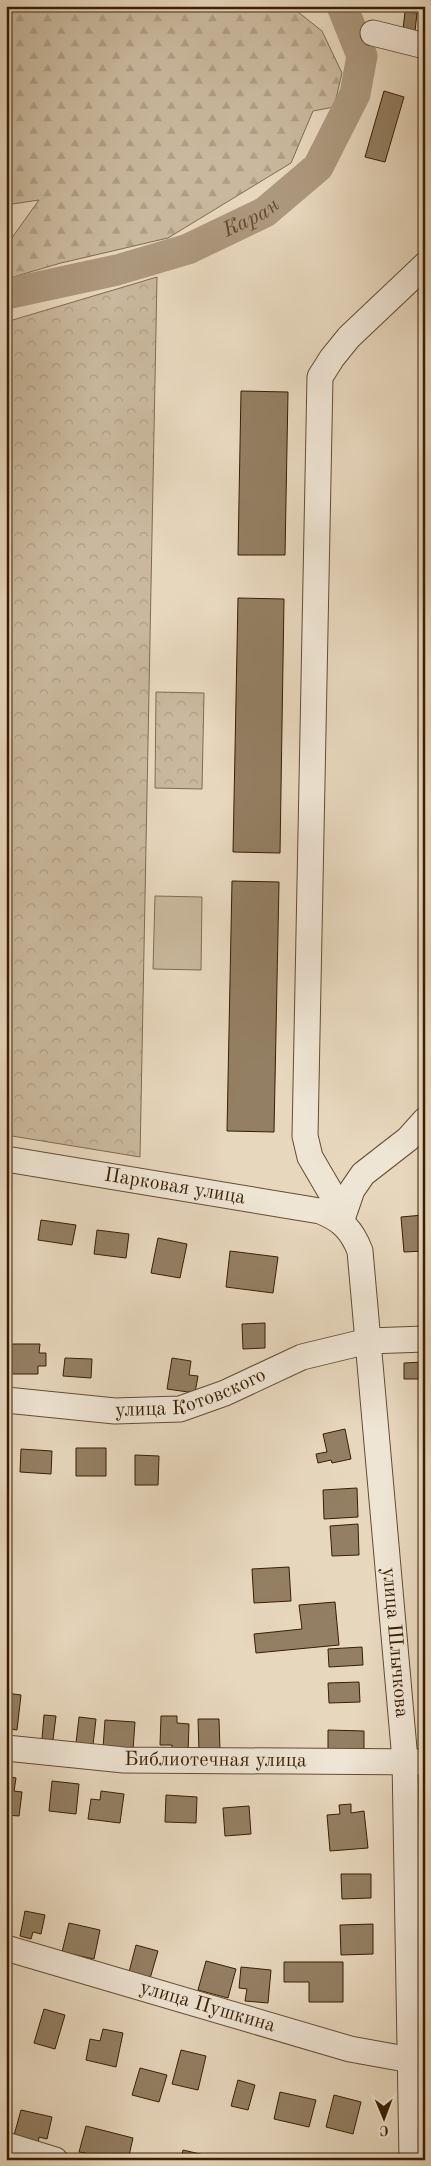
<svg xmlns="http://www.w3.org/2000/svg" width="431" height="2166" viewBox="0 0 431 2166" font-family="'Old Standard TT',serif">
<defs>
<pattern id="forest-firs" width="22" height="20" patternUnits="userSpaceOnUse" patternTransform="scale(1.25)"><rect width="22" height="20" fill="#c9b89d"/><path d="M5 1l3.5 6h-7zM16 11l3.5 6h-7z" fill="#ad9e86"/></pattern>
<pattern id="park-crowns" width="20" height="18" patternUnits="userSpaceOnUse" patternTransform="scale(1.25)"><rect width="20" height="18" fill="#c9b89d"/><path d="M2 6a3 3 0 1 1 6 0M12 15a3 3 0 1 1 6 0" fill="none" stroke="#ad9e86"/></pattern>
</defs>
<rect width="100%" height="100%" fill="#e7d7bd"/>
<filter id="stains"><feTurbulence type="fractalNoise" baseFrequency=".004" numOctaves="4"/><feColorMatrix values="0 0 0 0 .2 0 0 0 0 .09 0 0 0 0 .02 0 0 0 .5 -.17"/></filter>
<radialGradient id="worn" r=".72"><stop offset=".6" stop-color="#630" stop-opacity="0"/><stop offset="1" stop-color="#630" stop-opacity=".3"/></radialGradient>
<path fill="#c9b89d" stroke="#806c50" d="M155 896 202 897 201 970 153 969Z"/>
<path fill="url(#forest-firs)" stroke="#806c50" d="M6 6H298V12L322 31 342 73 334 107 313 111 291 163 168 238 61 263 6 279V246L39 200 6 205Z"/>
<path fill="url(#park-crowns)" stroke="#806c50" d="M157 277 140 1157 6 1135V322Z
M156 692 204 693 202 789 155 788Z"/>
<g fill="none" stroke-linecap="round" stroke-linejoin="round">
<path stroke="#ac987d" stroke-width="31" id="s1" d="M6 294 117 270 188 249 265 212 318 167 355 94 362 56 342 6"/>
</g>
<path fill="#937f63" stroke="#381f02" d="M405 12 417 13 415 31 403 29Z
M384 91 404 97 385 162 365 157Z
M241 391 288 392 285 555H238Z
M425 450V557H422Z
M238 598 284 599 280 853 233 852Z
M232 881 279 882 274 1132 227 1131Z
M423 1210H425V1251L404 1252 401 1217 423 1215Z
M41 1220 76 1225 72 1245 38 1240Z
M97 1230 129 1234 126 1258 94 1254Z
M158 1238 187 1244 180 1278 151 1273Z
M230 1251 278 1257 273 1293 226 1287Z
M265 1323V1348L243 1349 242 1324Z
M12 1344H40L39 1353H46V1366H38V1374H12Z
M65 1358 92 1359 91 1378 63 1376Z
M172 1358 191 1361 189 1375 198 1376 195 1393 167 1389Z
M423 1358H425V1394H422V1379H404V1363L423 1362Z
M345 1429 351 1459 332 1463 331 1460 318 1463 316 1454 327 1452 323 1434Z
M76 1448H106V1476H76Z
M21 1449 52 1451 51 1474 20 1472Z
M422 1454H425V1490H422Z
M135 1455 159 1456 158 1485H135Z
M357 1488 358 1517 324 1519 323 1490Z
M358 1524 359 1555 332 1556 330 1526Z
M289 1567 291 1601 254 1603 252 1569Z
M335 1602 339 1645 256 1653 254 1634 302 1629 299 1605Z
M362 1647 363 1665 329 1667 328 1649Z
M359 1682 360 1702 329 1703 328 1683Z
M6 1693 21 1695 17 1730 6 1728Z
M44 1715 56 1716 53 1740 42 1739Z
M161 1716H177V1723L189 1724 188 1754H172V1745H160Z
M79 1717 96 1719 93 1745 76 1743Z
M198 1719H219L220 1751 199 1752Z
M105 1720 135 1722 133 1750 103 1748Z
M328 1730 364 1731V1755L328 1754Z
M6 1776 16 1778 14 1791 22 1792 19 1816 6 1815Z
M52 1781 79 1784 76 1814 49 1811Z
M101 1791 124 1794 120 1823 88 1819 91 1799 100 1800Z
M166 1795 197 1797 196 1823 165 1822Z
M351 1804V1813L364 1811 368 1848 330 1851 327 1815 340 1814 339 1805Z
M249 1806 251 1834 225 1836 223 1808Z
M341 1874H371V1898L342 1899Z
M25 1911 45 1915 41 1934 33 1932 31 1939 20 1936Z
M69 1923 100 1930 94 1959 62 1952Z
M373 1924V1954L341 1955 340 1925Z
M136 1945 158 1951 149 1982 128 1976Z
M206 1961 236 1969 228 1998 198 1990Z
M284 1962H343V2002H309V1982H284Z
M241 1967 271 1970 268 2003 245 2001 247 1989 239 1988Z
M44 2009 65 2015 55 2049 34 2043Z
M103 2029 123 2033 116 2067 86 2060 90 2039 100 2041Z
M181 2050 206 2056 198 2090 172 2084Z
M140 2068 167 2075 159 2102 132 2095Z
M238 2080 255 2085 248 2110 231 2106Z
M280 2092 316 2100 309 2127 274 2119Z
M334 2095 361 2102 353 2134 326 2127Z
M21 2110 52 2117 47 2139 39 2137 38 2145 13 2139Z
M86 2126 133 2138 128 2160H85L86 2153 79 2152Z
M183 2150 217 2158V2160H181Z"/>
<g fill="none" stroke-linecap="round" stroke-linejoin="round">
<g stroke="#644d31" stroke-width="27">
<g id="minor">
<path d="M373 33 425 46"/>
<path id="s2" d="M6 1159 320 1211C341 1219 352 1230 360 1251L405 1760 412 2160"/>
<path d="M341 1222 331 1193 310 1157 305 1136 320 377 332 358 349 337 425 265"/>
<path d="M341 1222 352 1190 363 1174 408 1139 425 1120"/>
<path id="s3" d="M6 1400 115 1411 180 1409 225 1393 302 1357 368 1341 425 1339"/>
<path id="s4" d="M6 1748 124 1760 425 1762"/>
<path id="s5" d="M6 1948 350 2049 411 2060"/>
<path d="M6 2145 55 2160"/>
</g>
</g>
<use href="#minor" stroke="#efe5d4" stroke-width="25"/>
</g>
<g text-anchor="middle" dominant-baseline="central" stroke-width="5" stroke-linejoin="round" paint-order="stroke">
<g font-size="20" fill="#381f02" stroke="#efe5d4">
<text stroke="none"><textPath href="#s2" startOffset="171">Парковая улица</textPath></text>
<text stroke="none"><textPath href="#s3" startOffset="188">улица Котовского</textPath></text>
<text stroke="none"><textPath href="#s2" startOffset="770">улица Шлычкова</textPath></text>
<text stroke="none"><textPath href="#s4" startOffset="210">Библиотечная улица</textPath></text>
<text stroke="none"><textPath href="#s5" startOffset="210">улица Пушкина</textPath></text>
</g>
<g font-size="21" font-style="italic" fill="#61492d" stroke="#efe5d4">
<text stroke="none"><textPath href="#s1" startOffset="258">Каран</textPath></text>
</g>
</g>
<rect width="431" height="2166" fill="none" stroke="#e7d7bd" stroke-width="25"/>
<rect x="8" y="8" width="416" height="2151" fill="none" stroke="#381f02" stroke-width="2.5"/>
<rect x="12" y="12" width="406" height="2141" fill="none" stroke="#381f02"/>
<g transform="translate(384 2118) rotate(179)" stroke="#efe5d4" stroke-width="4" paint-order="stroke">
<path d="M0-4L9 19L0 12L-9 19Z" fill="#381f02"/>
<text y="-8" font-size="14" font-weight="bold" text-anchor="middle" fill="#381f02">С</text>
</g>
<rect width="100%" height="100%" filter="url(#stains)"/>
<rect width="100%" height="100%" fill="url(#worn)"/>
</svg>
